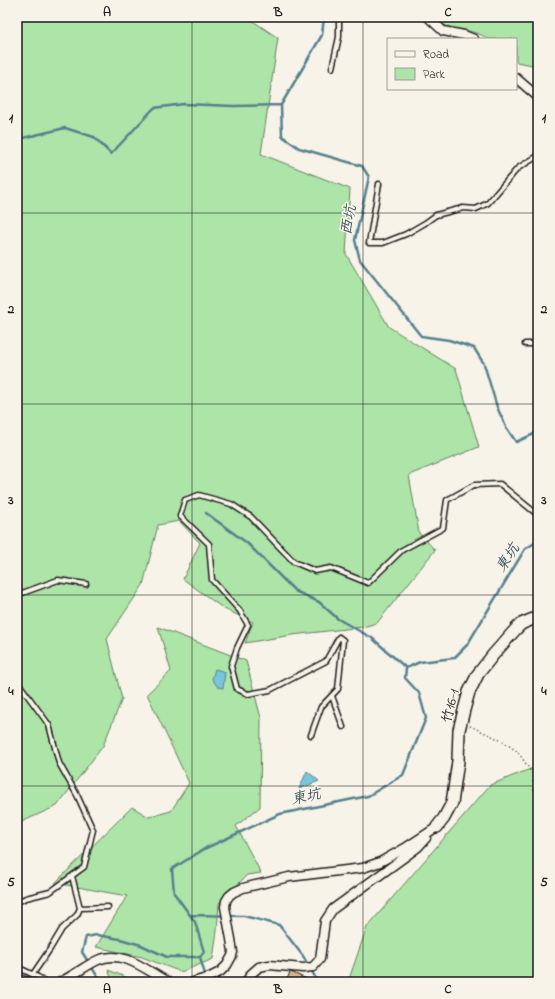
<svg xmlns="http://www.w3.org/2000/svg" width="555" height="999" viewBox="0 0 555 999" font-family="'Indie Flower','LXGW WenKai TC',sans-serif">
<rect width="100%" height="100%" fill="#f7f3e8"/>
<filter id="ink" filterUnits="userSpaceOnUse"><feTurbulence type="fractalNoise" baseFrequency=".025" numOctaves="2"/><feDisplacementMap in="SourceGraphic" scale="8" xChannelSelector="R" yChannelSelector="G"/><feConvolveMatrix kernelMatrix="1 2 1 2 8 2 1 2 1" color-interpolation-filters="sRGB"/></filter>
<g filter="url(#ink)">
<path fill="#ade4a7" stroke="#648062" d="M17 17H247L278 38 261 154 350 189 346 254 389 327 456 369 479 447 409 475 419 533 435 550 377 623 363 627 292 635 245 643 253 622 224 609 183 579 200 543 179 521 158 525 143 585 107 639 122 699 103 746 57 806 17 824Z
M435 17H538V66L516 62V39H487C473 26 449 35 435 17Z
M158 627 246 661 261 718 260 807 236 826 261 873 247 875 219 903 217 931 213 959 181 972 142 957 96 947 127 896 55 883 132 807 149 817 171 811 189 783 147 694 171 671Z
M538 766V982H348L367 927 490 785Z
M108 970 138 982H113Z"/>
<path fill="#7ac5da" stroke="#54818e" d="M215 669 225 672 223 688 218 687 212 679Z
M307 771 319 781 299 789Z"/>
<g fill="none" stroke-linecap="round" stroke-linejoin="round">
<path stroke="#54818e" stroke-width="2.5" d="M324 17 322 35 281 105 282 136 299 148 362 166 369 177 355 240 360 260 421 336 449 340 474 348 484 364 497 407 506 427 516 442 534 434 538 427
M17 141 23 138 65 128 94 137 111 154 154 108 184 104 233 106 281 105
M206 513 247 543 295 591 319 602 338 619 372 638 406 668
M190 915 244 916 279 925 303 956 318 982
M200 957 206 978
M101 982 82 952 86 937 97 935 120 939 141 945 167 957H200L204 952 195 922 174 893 172 869 206 848 280 814 368 796 403 775 426 718 419 693 405 678 406 668 420 662 454 658 467 645 525 549 538 541"/>
</g>
<path fill="#d9b08a" stroke="#1c1c1c" d="M290 972H291L313 982H286Z"/>
<g fill="none" stroke-linecap="round" stroke-linejoin="round">
<g stroke="#1c1c1c" stroke-width="7">
<path id="lane" d="M332 68 339 37V17
M379 184 369 243H383L406 234 425 223 436 215 463 208 476 209 488 203 518 168 538 156
M525 344H538
M17 595 58 580 86 584
M17 643 18 651 17 654
M17 681 49 725 59 763 77 795 93 830 84 867 50 892 26 898 17 902
M332 696 343 727
M311 735 321 707 338 689 343 640 339 637 326 661 270 690 248 694 237 689 231 666 237 648 248 625 240 611 212 580 209 544 180 516 185 500 199 495 231 504 251 517 294 562 315 571 331 568 368 583 402 550 443 528 447 500 474 485 500 484 538 515
M80 908 108 907
M17 967 38 977 45 982
M33 974 50 949 62 929 77 915 80 908 72 876"/>
</g>
<g stroke="#1c1c1c" stroke-width="11">
<path id="street" d="M428 17 443 31 464 35 474 39
M516 78 538 97
M17 978 27 982
M60 982C73 976 85 966 98 960 124 949 147 971 168 982
M193 982 210 977 220 972 227 965 232 956 233 952 231 939 225 907 226 901 229 896 234 892 243 888 289 877 363 868 380 862 405 848 437 827
M246 982 251 974 259 967 269 965 303 968 313 967 320 959 325 921 333 909 406 856 418 847 426 838"/>
</g>
<g stroke="#1c1c1c" stroke-width="14">
<path id="secondary" d="M437 827 444 818 452 803 458 761 459 730 464 710 469 692 478 674 493 655 515 630 521 624 538 617"/>
</g>
<path stroke="#1c1c1c" stroke-width="1.5" stroke-dasharray="1 3" stroke-linecap="butt" d="M470 726 494 737 504 742 518 752 532 773 535 795 536 824 538 839"/>
<use href="#lane" stroke="#f7f3e8" stroke-width="4"/>
<use href="#street" stroke="#f7f3e8" stroke-width="8"/>
<use href="#secondary" stroke="#f7f3e8" stroke-width="11"/>
</g>
</g>
<path fill="none" stroke="#1c1c1c" stroke-width="1" stroke-opacity="0.55" d="M192 17V982M363 17V982M17 213H538M17 404H538M17 595H538M17 786H538"/>
<g text-anchor="middle" dominant-baseline="central" stroke-width="3" stroke-linejoin="round" paint-order="stroke">
<g font-size="14" fill="#1c1c1c" stroke="#f7f3e8">
<text transform="translate(451 706) rotate(-75)">竹16-1</text>
</g>
<g font-size="15" font-style="italic" fill="#3d575e" stroke="#f7f3e8">
<text transform="translate(349 220) rotate(-80)">西坑</text>
<text transform="translate(508 558) rotate(-56)">東坑</text>
<text transform="translate(306 797) rotate(-12)">東坑</text>
</g>
</g>
<rect width="555" height="999" fill="none" stroke="#f7f3e8" stroke-width="44"/>
<rect x="387" y="38" width="130" height="52" fill="#f7f3e8" stroke="#9f9d96"/>
<rect x="395" y="51" width="20" height="6" fill="#f7f3e8" stroke="#9f9d96"/>
<text x="423" y="58" font-size="12" fill="#1c1c1c">Road</text>
<rect x="395" y="68" width="20" height="12" fill="#ade4a7" stroke="#9f9d96"/>
<text x="423" y="78" font-size="12" fill="#1c1c1c">Park</text>
<rect x="22" y="22" width="511" height="955" fill="none" stroke="#1c1c1c" stroke-width="1.5"/>
<g font-size="13" text-anchor="middle" font-weight="bold" fill="#1c1c1c">
<text x="107" y="16">A</text>
<text x="278" y="16">B</text>
<text x="448" y="16">C</text>
<text x="11" y="122">1</text>
<text x="544" y="122">1</text>
<text x="11" y="313">2</text>
<text x="544" y="313">2</text>
<text x="11" y="504">3</text>
<text x="544" y="504">3</text>
<text x="11" y="695">4</text>
<text x="544" y="695">4</text>
<text x="11" y="886">5</text>
<text x="544" y="886">5</text>
<text x="107" y="993">A</text>
<text x="278" y="993">B</text>
<text x="448" y="993">C</text>
</g>
</svg>
